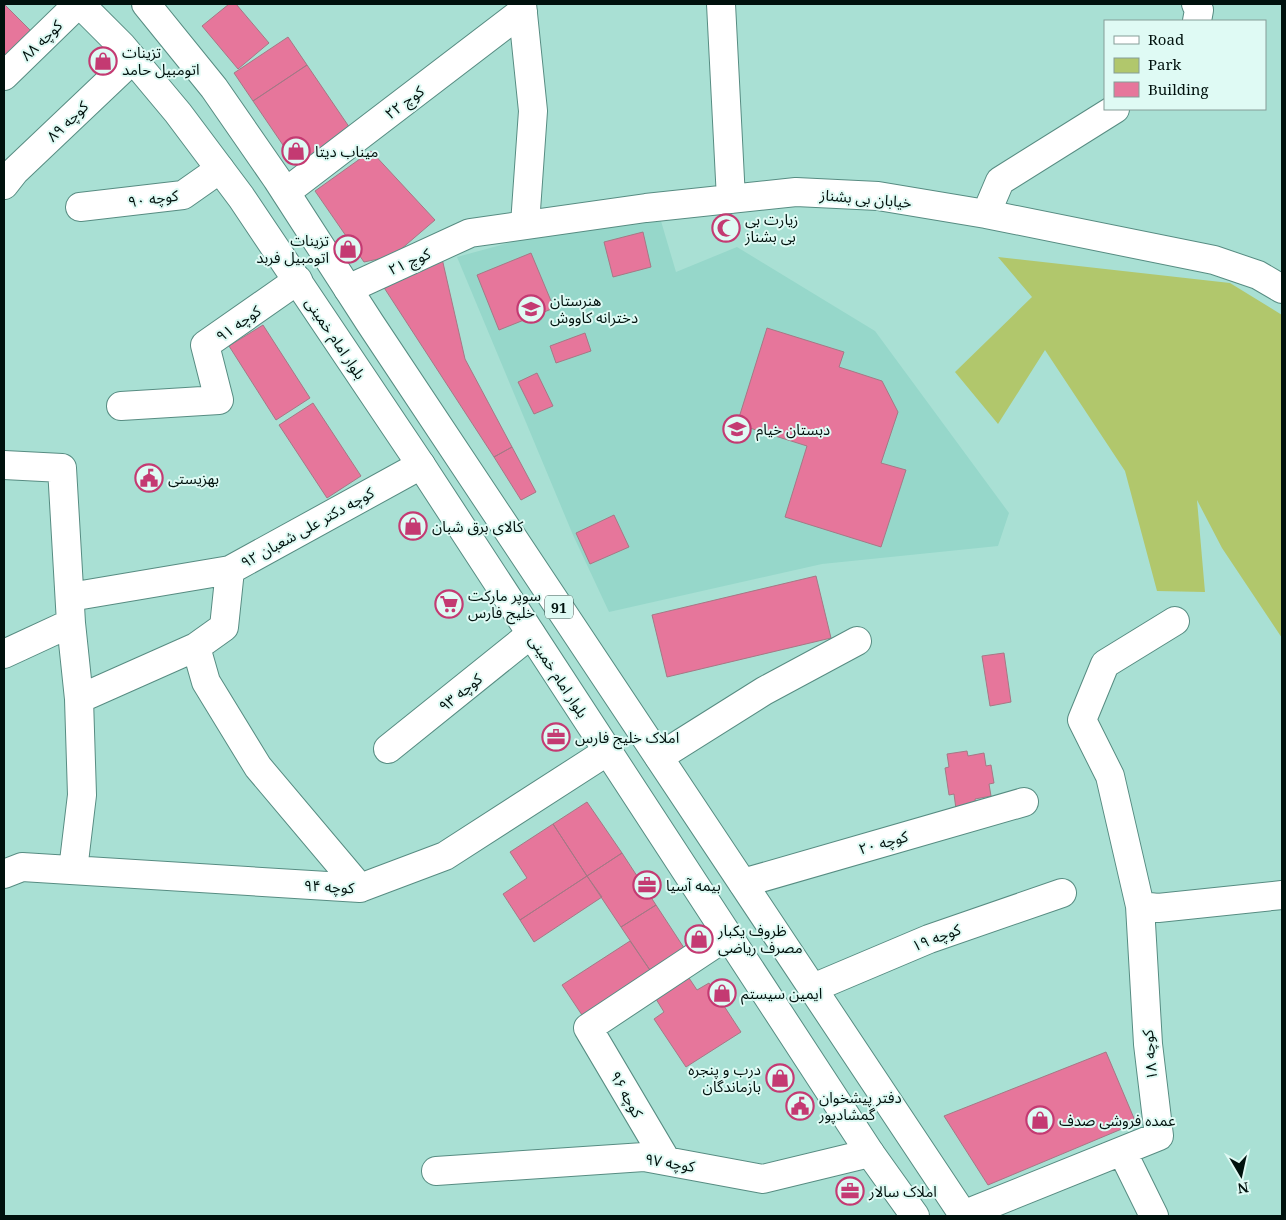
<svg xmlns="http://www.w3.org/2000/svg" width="1286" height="1220" viewBox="0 0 1286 1220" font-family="'Noto Serif','Noto Sans Arabic',serif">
<rect width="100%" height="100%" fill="#a9e0d4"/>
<path fill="#96d7ca" d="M661 221 676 272 737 247 875 331 1009 513 998 546 822 564 609 612 573 535 457 257 526 238Z"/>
<path fill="#b1c76c" d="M998 257 1230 283 1282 315V638L1222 548 1197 500 1205 592 1157 591 1125 471 1045 350 998 424 955 372 1032 297Z"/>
<path fill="#e6769b" stroke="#a57885" d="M4 4 39 39 4 73Z
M229 4H236L269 43 238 69 202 26Z
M288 37 307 65 253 101 234 73Z
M307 65 356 137 302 173 253 101Z
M371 151 435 220 393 256 364 262 315 191Z
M643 232 651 267 613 277 604 242Z
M531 253 554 308 499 330 477 275Z
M441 254 465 359 512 447 494 457 381 283Z
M263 325 310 398 276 420 229 346Z
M767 328 844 352 839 367 882 381 898 412 881 463 906 470 881 547 785 517 807 446 737 424Z
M585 333 591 351 556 363 550 346Z
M537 373 553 406 534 414 518 382Z
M313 403 361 476 327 498 279 425Z
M512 447 536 492 521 500 494 457Z
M614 515 629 547 590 564 576 533Z
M816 576 831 638 667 677 652 615Z
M1004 653 1011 702 990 706 982 656Z
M967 751 968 756 984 753 986 766 991 765 994 783 989 784 991 796 975 799 976 805 956 809 954 794 949 795 945 768 949 767 947 754Z
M587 802 622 853 587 876 553 824Z
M553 824 587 876 520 920 503 894 527 878 510 852Z
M622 853 656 905 621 927 587 876Z
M587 876 602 897 534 942 520 920Z
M656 905 690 957 656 979 621 927Z
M630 941 656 979 588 1024 562 985Z
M689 978 697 990 709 983 741 1032 686 1067 654 1019 664 1012 656 999Z
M1106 1052 1136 1123 988 1185 944 1116Z"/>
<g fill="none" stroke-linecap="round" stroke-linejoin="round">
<g stroke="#578c82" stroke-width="30">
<path id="street" d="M522 4 533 111 525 224
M721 4 731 199
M1196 4 1199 10 1197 21
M4 76 78 4
M4 185 15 171 133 59
M286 192 523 11
M80 207 183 195 220 169
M986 214 1000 181 1115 109
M348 289 470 233 646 208 796 192 878 196 986 214 1214 260 1258 275 1282 289
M121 406 219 400 205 345 298 280
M4 465 62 468 71 623
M70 597 230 570
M196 647 206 682 258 767 360 888
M4 654 71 623 79 699 196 647 224 627 230 570 421 465
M388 749 531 634
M659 757 764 691 857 641
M73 870 82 795 79 699
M4 874 22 867 360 888 445 856 608 751
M743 883 1024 802
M1140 906 1110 776 1082 720 1105 664 1175 621
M813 988 929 939 1062 893
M1122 1151 1154 1216
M666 1160 588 1028 728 935
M436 1171 644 1157 763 1179 870 1153
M963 1215 1159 1136 1148 1044 1140 906 1158 908 1282 895"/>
</g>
<g stroke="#578c82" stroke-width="30">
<path id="primary" d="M80 4 122 46 178 113 241 197 421 465 870 1153 915 1216
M146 4 214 88 277 179 370 323 964 1216"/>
</g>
<use href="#street" stroke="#fff" stroke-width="28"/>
<use href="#primary" stroke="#fff" stroke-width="28"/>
</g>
<defs>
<g id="shop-ring" transform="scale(1.4375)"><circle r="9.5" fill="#dffaf4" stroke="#c43a72" stroke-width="1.5"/><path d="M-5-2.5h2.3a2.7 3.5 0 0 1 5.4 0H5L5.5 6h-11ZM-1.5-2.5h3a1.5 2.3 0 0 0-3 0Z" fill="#c43a72"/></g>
<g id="mosque-ring" transform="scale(1.4375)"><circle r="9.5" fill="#dffaf4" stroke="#c43a72" stroke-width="1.5"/><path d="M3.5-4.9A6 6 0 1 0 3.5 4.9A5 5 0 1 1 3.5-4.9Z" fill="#c43a72"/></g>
<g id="university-ring" transform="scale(1.4375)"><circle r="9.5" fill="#dffaf4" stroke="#c43a72" stroke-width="1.5"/><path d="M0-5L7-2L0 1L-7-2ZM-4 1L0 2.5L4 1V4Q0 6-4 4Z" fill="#c43a72"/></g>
<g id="school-ring" transform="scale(1.4375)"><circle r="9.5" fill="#dffaf4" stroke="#c43a72" stroke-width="1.5"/><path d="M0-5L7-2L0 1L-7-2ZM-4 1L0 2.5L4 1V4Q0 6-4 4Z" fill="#c43a72"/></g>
<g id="civic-ring" transform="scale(1.4375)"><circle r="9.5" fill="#dffaf4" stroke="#c43a72" stroke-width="1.5"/><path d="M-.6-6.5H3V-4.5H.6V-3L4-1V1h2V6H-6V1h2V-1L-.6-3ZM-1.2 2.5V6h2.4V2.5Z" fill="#c43a72"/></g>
<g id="supermarket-ring" transform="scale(1.4375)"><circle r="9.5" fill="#dffaf4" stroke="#c43a72" stroke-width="1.5"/><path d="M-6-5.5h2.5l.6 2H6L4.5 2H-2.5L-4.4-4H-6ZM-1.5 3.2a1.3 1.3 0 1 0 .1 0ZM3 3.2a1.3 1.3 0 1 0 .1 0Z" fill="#c43a72"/></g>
<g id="office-ring" transform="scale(1.4375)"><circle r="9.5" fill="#dffaf4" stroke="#c43a72" stroke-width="1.5"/><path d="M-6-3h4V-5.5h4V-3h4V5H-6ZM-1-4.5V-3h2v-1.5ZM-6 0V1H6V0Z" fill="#c43a72"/></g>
</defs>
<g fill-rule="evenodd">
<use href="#shop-ring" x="103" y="61"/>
<use href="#shop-ring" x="296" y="151"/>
<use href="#mosque-ring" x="726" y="228"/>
<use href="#shop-ring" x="348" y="249"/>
<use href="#university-ring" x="531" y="309"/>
<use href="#school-ring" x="737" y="429"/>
<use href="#civic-ring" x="149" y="478"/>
<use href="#shop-ring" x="413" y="526"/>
<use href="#supermarket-ring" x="449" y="604"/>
<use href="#office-ring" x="556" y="737"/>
<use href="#office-ring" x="647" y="885"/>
<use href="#shop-ring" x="699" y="939"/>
<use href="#shop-ring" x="722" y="993"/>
<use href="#shop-ring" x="780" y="1078"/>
<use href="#civic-ring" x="800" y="1106"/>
<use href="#shop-ring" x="1040" y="1120"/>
<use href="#office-ring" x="850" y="1191"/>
</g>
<g text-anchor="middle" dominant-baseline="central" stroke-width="4" stroke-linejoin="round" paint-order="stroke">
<rect fill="#dffaf4" stroke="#435752" stroke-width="1" x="545" y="595.5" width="28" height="23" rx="4"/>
<g font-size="14" font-weight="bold" fill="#00110d">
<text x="559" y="607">91</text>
</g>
<g font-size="15" fill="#00110d" stroke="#dffaf4">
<text transform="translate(41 40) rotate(-44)">کوچه ۸۸</text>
<text transform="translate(404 102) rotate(-37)">کوچ ۲۲</text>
<text transform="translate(67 121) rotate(-44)">کوچه ۸۹</text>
<text transform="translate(153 198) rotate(-8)">کوچه ۹۰</text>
<text transform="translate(866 198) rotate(5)">خیابان بی بشناز</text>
<text transform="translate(409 261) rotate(-24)">کوچ ۲۱</text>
<text transform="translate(238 323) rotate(-35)">کوچه ۹۱</text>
<text transform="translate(336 338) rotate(56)">بلوار امام خمینی</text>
<text transform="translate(307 527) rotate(-29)">کوچه دکتر علی شعبان ۹۲</text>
<text transform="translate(559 676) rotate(57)">بلوار امام خمینی</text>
<text transform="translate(460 692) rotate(-39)">کوچه ۹۳</text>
<text transform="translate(883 842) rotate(-16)">کوچه ۲۰</text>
<text transform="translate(329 886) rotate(3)">کوچه ۹۴</text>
<text transform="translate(936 937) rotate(-21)">کوچه ۱۹</text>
<text transform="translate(1149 1055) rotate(-95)">کوچه ۱۸</text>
<text transform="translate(627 1094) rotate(60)">کوچه ۹۶</text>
<text transform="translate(670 1162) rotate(9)">کوچه ۹۷</text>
</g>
<g font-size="15" fill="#00110d" stroke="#dffaf4" text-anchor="start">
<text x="122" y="52">تزینات<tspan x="122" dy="17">اتومبیل حامد</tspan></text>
<text x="315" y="151">میناب دیتا</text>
<text x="745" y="219">زیارت بی<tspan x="745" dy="17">بی بشناز</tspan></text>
<text x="329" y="240" text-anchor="end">تزینات<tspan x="329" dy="17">اتومبیل فربد</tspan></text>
<text x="550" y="300">هنرستان<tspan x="550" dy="17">دخترانه کاووش</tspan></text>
<text x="756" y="429">دبستان خیام</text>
<text x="168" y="478">بهزیستی</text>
<text x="432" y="526">کالای برق شبان</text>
<text x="468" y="595">سوپر مارکت<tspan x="468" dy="17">خلیج فارس</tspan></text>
<text x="575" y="737">املاک خلیج فارس</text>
<text x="666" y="885">بیمه آسیا</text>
<text x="718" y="930">ظروف یکبار<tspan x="718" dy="17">مصرف ریاضی</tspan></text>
<text x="741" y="993">ایمین سیستم</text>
<text x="761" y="1069" text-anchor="end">درب و پنجره<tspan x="761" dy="17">بازماندگان</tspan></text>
<text x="819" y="1097">دفتر پیشخوان<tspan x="819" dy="17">گمشادپور</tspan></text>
<text x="1059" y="1120">عمده فروشی صدف</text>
<text x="869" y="1191">املاک سالار</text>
</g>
</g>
<rect width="1286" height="1220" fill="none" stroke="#00110d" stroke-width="10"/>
<rect x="1104" y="20" width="162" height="90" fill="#dffaf4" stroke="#869d98"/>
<rect x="1114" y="36" width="25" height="8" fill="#ffffff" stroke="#869d98"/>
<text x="1148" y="45" font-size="15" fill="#00110d">Road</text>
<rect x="1114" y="58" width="25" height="15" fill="#b1c76c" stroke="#869d98"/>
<text x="1148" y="70" font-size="15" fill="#00110d">Park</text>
<rect x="1114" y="82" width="25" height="15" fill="#e6769b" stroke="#869d98"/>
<text x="1148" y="95" font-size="15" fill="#00110d">Building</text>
<g transform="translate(1241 1175) rotate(171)" stroke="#dffaf4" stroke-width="4" paint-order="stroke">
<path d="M0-4L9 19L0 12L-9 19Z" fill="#00110d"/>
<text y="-8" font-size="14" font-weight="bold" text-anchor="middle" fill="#00110d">N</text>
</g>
</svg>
